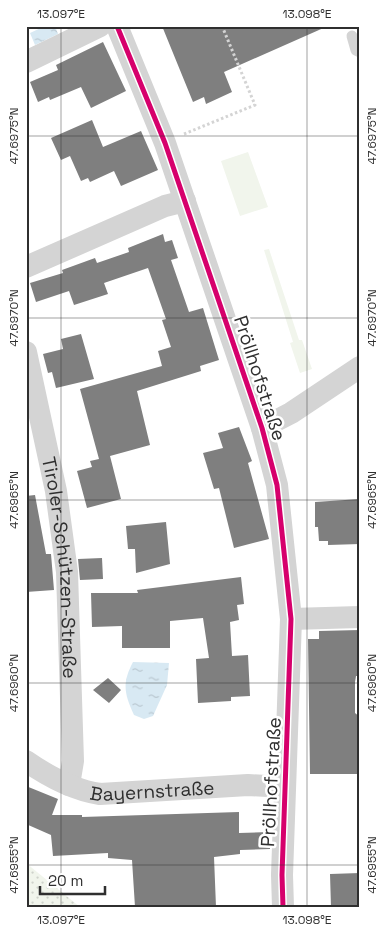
<svg xmlns="http://www.w3.org/2000/svg" width="386" height="933" viewBox="0 0 386 933" font-family="'Space Grotesk',sans-serif">
<defs>
<pattern id="grass-dots" width="8" height="8" patternUnits="userSpaceOnUse" patternTransform="scale(1.25)"><rect width="8" height="8" fill="#f1f5ec"/><path d="M2 2h.1M6 6h.1" fill="none" stroke="#cfd2cb" stroke-width="1.8" stroke-linecap="round"/></pattern>
<pattern id="water-ripples" width="26" height="14" patternUnits="userSpaceOnUse" patternTransform="scale(1.25)"><rect width="26" height="14" fill="#d8e9f3"/><path d="M2 4q2-2 4 0t4 0M15 11q2-2 4 0t4 0" fill="none" stroke="#bac8d1"/></pattern>
</defs>
<rect width="100%" height="100%" fill="#fff"/>
<path fill="url(#grass-dots)" d="M26 863 80 907H26Z"/>
<path fill="#f1f5ec" d="M248 152 268 207 240 216 221 161Z
M269 249 299 340H302L312 369 300 373 290 343 293 342 264 250Z"/>
<path fill="url(#water-ripples)" d="M45 26H55L58 34 35 45 30 33Z
M133 662 169 663 167 685 153 716 144 719 134 715C124 693 122 683 133 662Z"/>
<path fill="#7f7f7f" d="M162 26H328L224 72 232 92 206 104 204 97 193 102Z
M103 42 126 91 91 108 81 87 50 100 49 97 38 102 30 82 58 70 56 65Z
M92 120 103 147 141 131 158 170 121 186 114 171 90 182 88 178 81 181 70 156 61 160 51 138Z
M163 234 165 242 172 240 178 258 171 260 189 312 203 308 219 360 200 366 201 371 137 391 150 445 110 456 121 499 87 508 77 471 92 467 90 461 99 459 80 389 162 366 158 351 171 347 162 320 166 319 148 268 104 283 108 294 74 305 69 291 36 302 30 283 63 273 62 270 95 258 97 263 129 252 128 248Z
M81 334 94 379 56 388 52 372 48 373 43 354 63 349 61 339Z
M239 427 252 461 248 463 269 539 234 548 219 488 214 489 203 453 223 448 218 433Z
M35 495 46 554H51L54 590 26 592V496Z
M360 499V544L328 545V541H319L318 527H315V502Z
M166 522 170 564 136 573 135 549H128L126 526Z
M102 558 103 579 80 580 78 559Z
M241 577 244 604 237 605 239 620 230 622 232 656 248 655 250 696 231 697V701L198 703 196 659 209 658 203 618 170 621V648H122V626L92 627 91 593H138L137 590Z
M360 630V676H356L355 682V713L360 717V774H310L308 639H319V631Z
M108 678 121 690 109 703 93 690Z
M26 786 58 799 52 815H82V817L239 812V833L270 832V849L240 850V854L214 857 216 907H135L132 860 108 858V853L53 856 51 835 26 824Z
M360 873V907H331L330 874Z"/>
<g fill="none" stroke-linecap="round" stroke-linejoin="round">
<path stroke="#d4d4d4" stroke-width="3" stroke-dasharray="2.5 2.5" stroke-linecap="butt" d="M184 134 255 105 222 26"/>
<path stroke="#d4d4d4" stroke-width="11" d="M352 36 356 50 360 52"/>
<g stroke="#d4d4d4" stroke-width="22">
<path d="M117 26 165 143 262 428 277 485 291 619 282 875 283 907"/>
<path d="M26 62 100 26"/>
<path d="M26 267 165 206 185 201"/>
<path id="s1" d="M26 352 56 491 67 572 73 761 69 785"/>
<path d="M262 428 291 413 360 367"/>
<path d="M291 619 360 617"/>
<path id="s2" d="M26 761C49 777 73 790 100 794L248 785 285 787"/>
</g>
<g stroke="#fff" stroke-width="8">
<path id="cycleway" d="M117 26 165 143 262 428 277 485 291 619 282 875 283 907"/>
</g>
<use href="#cycleway" stroke="#d6006c" stroke-width="5"/>
</g>
<path fill="none" stroke="#2f2f2f" stroke-width="1" stroke-opacity="0.45" d="M61 26V907M307 26V907M26 136H360M26 318H360M26 500H360M26 683H360M26 865H360"/>
<g text-anchor="middle" dominant-baseline="central" stroke-width="5" stroke-linejoin="round" paint-order="stroke">
<g font-size="19" fill="#2f2f2f" stroke="#fff">
<text transform="translate(260 378) rotate(72)">Pröllhofstraße</text>
<text stroke="none"><textPath href="#s1" startOffset="219">Tiroler-Schützen-Straße</textPath></text>
<text transform="translate(271 782) rotate(-87)">Pröllhofstraße</text>
<text stroke="none"><textPath href="#s2" startOffset="134">Bayernstraße</textPath></text>
</g>
</g>
<rect width="386" height="933" fill="none" stroke="#ffffff" stroke-width="55"/>
<path d="M40 886v8h65v-8" fill="none" stroke="#2f2f2f" stroke-width="2.5"/>
<text x="48" y="886" font-size="15" fill="#2f2f2f" stroke="#ffffff" stroke-width="4" paint-order="stroke">20 m</text>
<rect x="28" y="28" width="330" height="878" fill="none" stroke="#2f2f2f" stroke-width="2"/>
<g font-size="12" text-anchor="middle" fill="#2f2f2f">
<text x="61" y="18">13.097°E</text>
<text x="307" y="18">13.098°E</text>
<text transform="translate(14 136) rotate(-90)" y="4">47.6975°N</text>
<text transform="translate(372 136) rotate(-90)" y="4">47.6975°N</text>
<text transform="translate(14 318) rotate(-90)" y="4">47.6970°N</text>
<text transform="translate(372 318) rotate(-90)" y="4">47.6970°N</text>
<text transform="translate(14 500) rotate(-90)" y="4">47.6965°N</text>
<text transform="translate(372 500) rotate(-90)" y="4">47.6965°N</text>
<text transform="translate(14 683) rotate(-90)" y="4">47.6960°N</text>
<text transform="translate(372 683) rotate(-90)" y="4">47.6960°N</text>
<text transform="translate(14 865) rotate(-90)" y="4">47.6955°N</text>
<text transform="translate(372 865) rotate(-90)" y="4">47.6955°N</text>
<text x="61" y="924">13.097°E</text>
<text x="307" y="924">13.098°E</text>
</g>
</svg>
